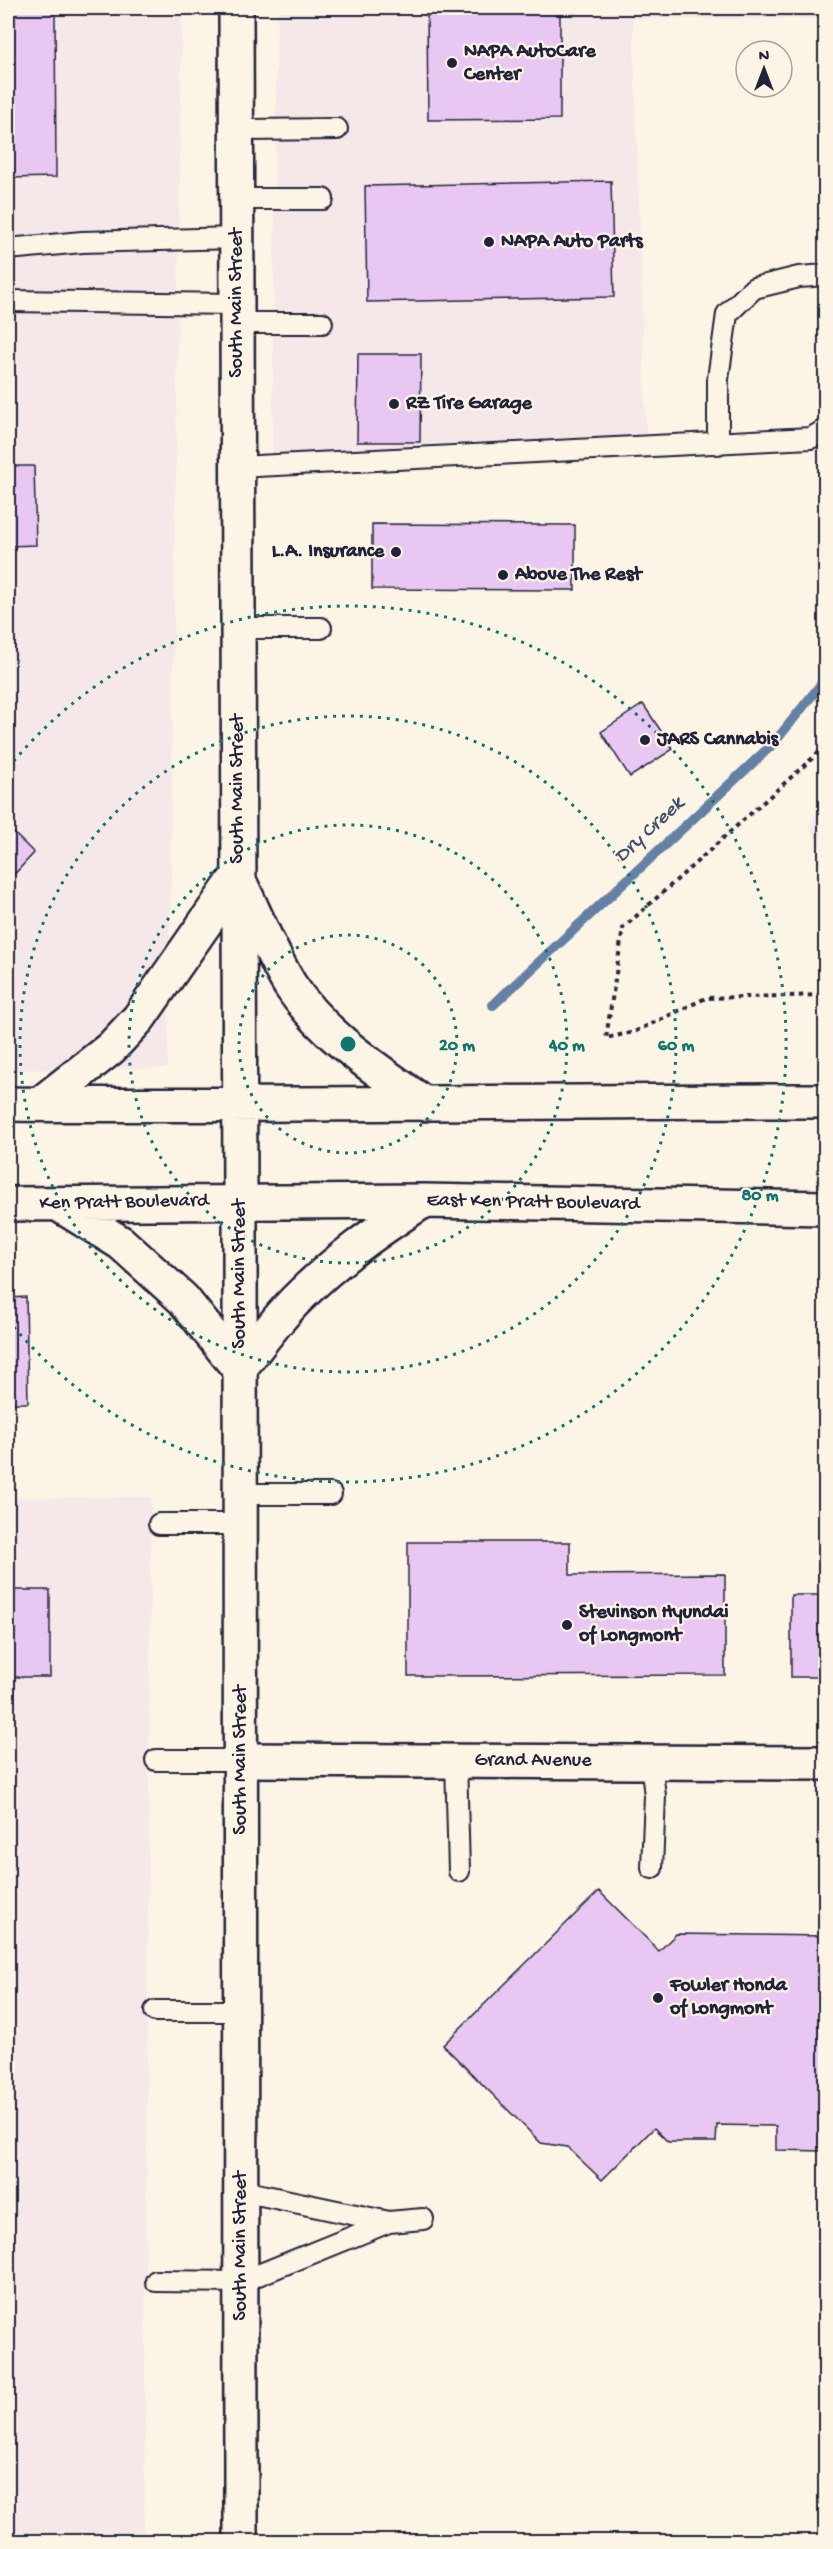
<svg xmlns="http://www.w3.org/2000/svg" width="833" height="2549" viewBox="0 0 833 2549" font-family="'Gochi Hand',sans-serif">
<rect width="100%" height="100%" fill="#fcf5e5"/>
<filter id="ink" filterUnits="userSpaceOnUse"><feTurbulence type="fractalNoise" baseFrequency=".0167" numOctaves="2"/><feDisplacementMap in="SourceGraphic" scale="12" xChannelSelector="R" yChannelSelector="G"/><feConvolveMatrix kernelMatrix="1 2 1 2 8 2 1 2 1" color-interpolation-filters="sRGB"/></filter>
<g filter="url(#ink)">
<path fill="#f6e7e9" d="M8 8H182L168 1068 8 1070Z
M277 8H825V19H633L647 459 272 463Z
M825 802V853L808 826Z
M151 1497 144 2541H8V1498Z"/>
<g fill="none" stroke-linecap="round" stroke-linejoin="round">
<path stroke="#6580a5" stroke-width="10" d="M493 1005 774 743 826 678"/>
</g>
<path fill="#e8c7f3" stroke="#22223b" stroke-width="1.5" d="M8 8H55L56 177 8 178Z
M560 10V119L428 120 427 11Z
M611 181 614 297 367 302 365 186Z
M358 354H421L420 442H357Z
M8 466H34L36 545 8 546Z
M372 524 575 525V590L372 589Z
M643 704 673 749 630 777 601 732Z
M8 827 34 853 8 881Z
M26 1297 28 1403H8V1298Z
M408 1542H570V1575L725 1574V1675L408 1676Z
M8 1590H50V1677H8Z
M791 1595H826V1677H791Z
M599 1891 659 1951 676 1934 825 1936 823 2151 776 2150V2126L717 2125 716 2142H668L654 2128 602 2180 567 2147 541 2143 443 2045Z"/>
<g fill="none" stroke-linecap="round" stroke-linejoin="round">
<g stroke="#22223b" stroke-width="24">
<path id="lane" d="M236 130 337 129
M236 199H323
M8 249 82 242 237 238
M8 301 237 304
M237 323H322
M718 444V379L727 314 754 288 799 277 826 275
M238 467 811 438 826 429
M238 628H321
M241 1494H331
M159 1524H241
M156 1760H241
M456 1761 459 1871
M651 1762 655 1796 652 1868
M155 2011H241
M242 2191 389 2222
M156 2281 241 2282 389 2222 423 2219"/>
</g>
<g stroke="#22223b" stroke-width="38">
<path id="street" d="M241 1760 826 1763"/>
</g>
<g stroke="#22223b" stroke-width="38">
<path id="primary" d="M240 1201 241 2542"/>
</g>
<g stroke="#22223b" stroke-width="38">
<path id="highway" d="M236 8 240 1201
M241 885C257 918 271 954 290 985 323 1036 378 1070 425 1104
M8 1104C280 1107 553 1100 826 1101
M40 1104 111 1048 139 1018 237 877
M8 1204 423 1201 826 1208
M58 1204 121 1243 183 1299 239 1369C259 1345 277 1318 299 1297 338 1258 377 1231 423 1201"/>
</g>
<path stroke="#22223b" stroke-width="4" stroke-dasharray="4.5 4.5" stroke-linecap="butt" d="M826 746 623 928 606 1038 634 1032 706 998 826 995"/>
<use href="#lane" stroke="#fcf5e5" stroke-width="20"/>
<use href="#street" stroke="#fcf5e5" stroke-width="33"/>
<use href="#primary" stroke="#fcf5e5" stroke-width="33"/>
<use href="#highway" stroke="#fcf5e5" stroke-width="33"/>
</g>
</g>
<g fill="none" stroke="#0f766e" stroke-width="3" stroke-dasharray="3 6">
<circle cx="348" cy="1044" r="109"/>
<circle cx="348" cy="1044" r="219"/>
<circle cx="348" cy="1044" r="328"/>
<path d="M8 768A438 438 0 1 1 8 1320"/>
</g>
<g fill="#22223b" stroke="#fcf5e5" stroke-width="2">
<circle cx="452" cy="63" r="6"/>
<circle cx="489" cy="242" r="6"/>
<circle cx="394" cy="404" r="6"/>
<circle cx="396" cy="552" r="6"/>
<circle cx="503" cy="575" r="6"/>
<circle cx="645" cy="740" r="6"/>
<circle cx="567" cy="1625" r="6"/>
<circle cx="658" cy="1998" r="6"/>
</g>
<g text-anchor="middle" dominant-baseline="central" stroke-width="4.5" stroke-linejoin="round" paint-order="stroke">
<g font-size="20" font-weight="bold" fill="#22223b" stroke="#fcf5e5" text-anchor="start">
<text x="464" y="52">NAPA AutoCare<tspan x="464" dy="23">Center</tspan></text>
<text x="501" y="242">NAPA Auto Parts</text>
<text x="406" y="404">RZ Tire Garage</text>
<text x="384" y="552" text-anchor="end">L.A. Insurance</text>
<text x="515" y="575">Above The Rest</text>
<text x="657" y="740">JARS Cannabis</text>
<text x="579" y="1613">Stevinson Hyundai<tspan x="579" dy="23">of Longmont</tspan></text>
<text x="670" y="1986">Fowler Honda<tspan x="670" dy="23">of Longmont</tspan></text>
</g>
<g font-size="20" fill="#22223b" stroke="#fcf5e5">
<text transform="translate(237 303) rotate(-90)">South Main Street</text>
<text transform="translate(238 789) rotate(-90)">South Main Street</text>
<text transform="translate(124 1203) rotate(-1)">Ken Pratt Boulevard</text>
<text transform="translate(533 1203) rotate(1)">East Ken Pratt Boulevard</text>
<text transform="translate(240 1274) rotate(-90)">South Main Street</text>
<text transform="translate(241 1760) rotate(-90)">South Main Street</text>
<text x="533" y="1761">Grand Avenue</text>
<text transform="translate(241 2246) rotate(-90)">South Main Street</text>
</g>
<g font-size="21" font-style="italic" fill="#435170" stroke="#fcf5e5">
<text transform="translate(650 831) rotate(-43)">Dry Creek</text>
</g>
</g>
<circle cx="348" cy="1044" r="9" fill="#0f766e" stroke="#fcf5e5" stroke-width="3"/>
<g font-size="18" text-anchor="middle" font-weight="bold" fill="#0f766e" stroke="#fcf5e5" stroke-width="4.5" stroke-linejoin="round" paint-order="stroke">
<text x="457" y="1050">20 m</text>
<text x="567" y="1050">40 m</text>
<text x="676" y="1050">60 m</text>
<text x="760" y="1200">80 m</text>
</g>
<rect width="833" height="2549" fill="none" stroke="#fcf5e5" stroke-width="30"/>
<rect x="15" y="15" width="803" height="2519" fill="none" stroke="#22223b" stroke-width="2" filter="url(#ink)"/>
<g transform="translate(764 69)"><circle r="28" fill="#fcf5e5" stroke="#a5a1a1" stroke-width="1.5"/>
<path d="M0-4.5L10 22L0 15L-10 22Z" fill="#22223b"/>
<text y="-9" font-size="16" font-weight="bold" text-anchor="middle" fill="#22223b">N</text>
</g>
</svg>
